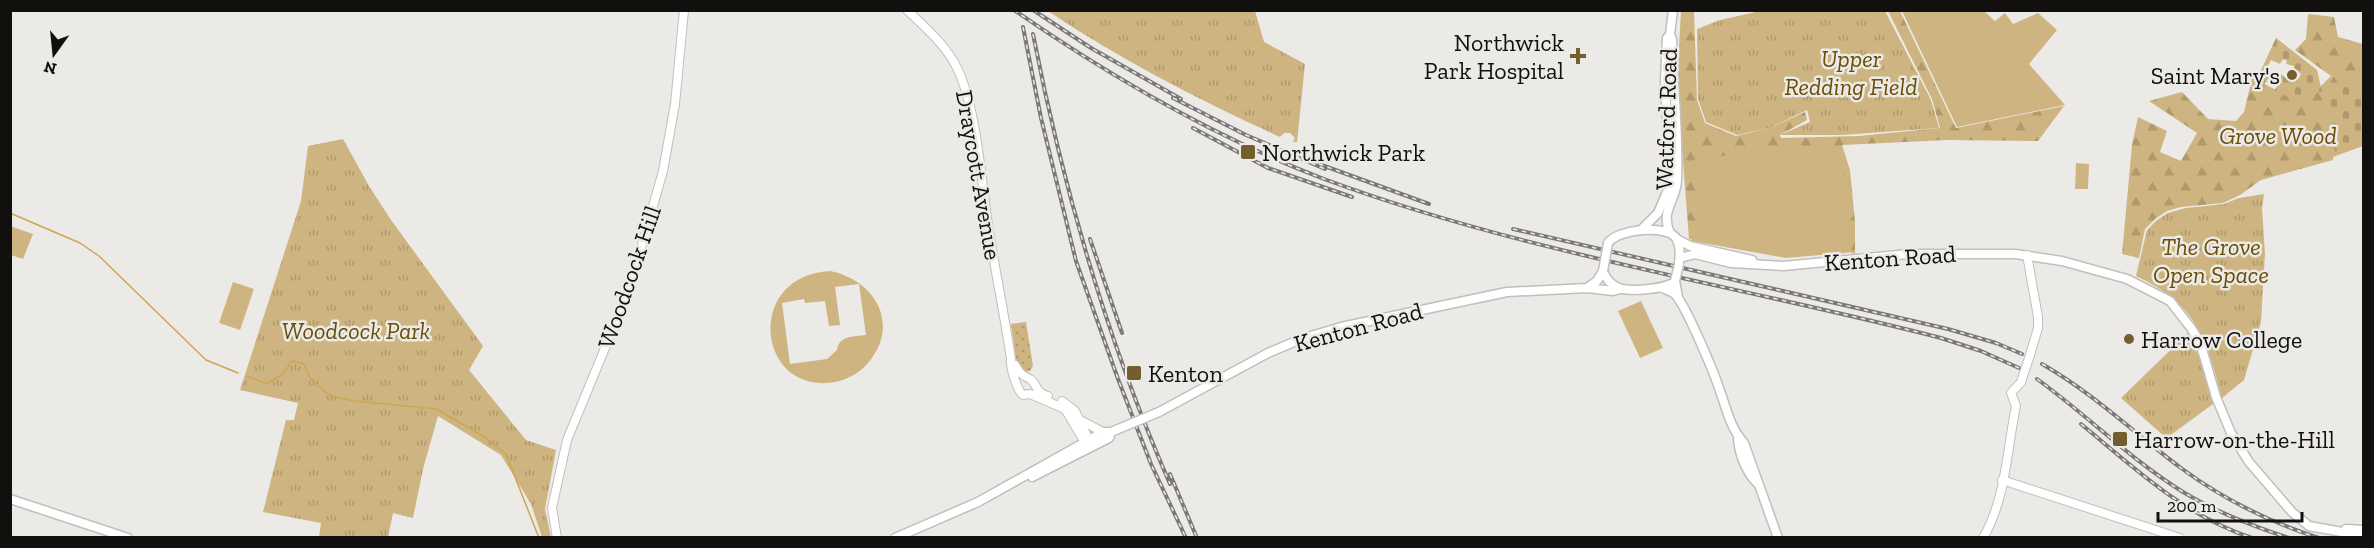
<svg xmlns="http://www.w3.org/2000/svg" width="2374" height="548" viewBox="0 0 2374 548" font-family="'Zilla Slab',serif">
<defs>
<pattern id="forest-firs" width="22" height="20" patternUnits="userSpaceOnUse" patternTransform="scale(1.5)"><rect width="22" height="20" fill="#ceb480"/><path d="M5 1l3.5 6h-7zM16 11l3.5 6h-7z" fill="#b09a6d"/></pattern>
<pattern id="cemetery-stones" width="16" height="16" patternUnits="userSpaceOnUse" patternTransform="scale(1.5)"><rect width="16" height="16" fill="#ceb480"/><path d="M2 7V4a2 2 0 0 1 4 0v3zM10 15v-3a2 2 0 0 1 4 0v3z" fill="#b09a6d"/></pattern>
<pattern id="park-tufts" width="24" height="20" patternUnits="userSpaceOnUse" patternTransform="scale(1.5)"><rect width="24" height="20" fill="#ceb480"/><path d="M3 7l-1-3M5 7V3M7 7l1-3M15 17l-1-3M17 17v-4M19 17l1-3" fill="none" stroke="#b09a6d"/></pattern>
<pattern id="garden-dots" width="8" height="8" patternUnits="userSpaceOnUse" patternTransform="scale(1.5)"><rect width="8" height="8" fill="#ceb480"/><path d="M2 2h.1M6 6h.1" fill="none" stroke="#b09a6d" stroke-width="1.8" stroke-linecap="round"/></pattern>
</defs>
<rect width="100%" height="100%" fill="#eceae7"/>
<path fill="#ceb480" fill-rule="evenodd" d="M1902 11H1984L1995 21 2005 13 2013 24 2038 13 2057 30 2029 64 2065 105 1957 127Z
M1841 146 1855 252 1786 258 1692 241 1688 153Z
M2076 163 2089 164 2088 189H2075Z
M10 226 33 234 23 259 11 255Z
M830 271C875 280 901 324 868 363 859 374 843 382 828 383 755 388 747 275 830 271ZM859 284 866 335C854 337 839 335 837 350L827 359 790 364 782 303 804 299 805 303 825 301 829 326 840 325 835 287Z
M233 282 254 289 240 330 219 323Z
M1641 301 1663 348 1640 358 1618 311Z"/>
<path fill="url(#forest-firs)" d="M1681 11H1694L1697 100 1705 123 1736 136 1770 128 1805 112 1807 120 1780 135 1781 138 1859 136 1940 128 1932 99 1888 11H1900L1956 128 2064 106 2038 141 1947 140 1842 145 1850 170 1855 222V253L1852 254 1840 148 1761 151 1693 160 1699 241 1689 239 1677 83Z
M2308 14 2334 17 2338 37 2363 44V146L2333 157V160L2261 180 2240 195 2223 203 2181 207 2167 211 2155 219 2145 229 2139 258 2122 254 2132 145 2138 117 2167 131 2160 152 2181 161 2197 133 2149 101 2182 92 2208 119 2236 121 2244 112 2252 78 2288 96 2319 88 2331 76 2295 50 2306 39Z"/>
<path fill="url(#cemetery-stones)" fill-rule="evenodd" d="M2276 38 2317 70 2322 92 2288 97 2256 81ZM2271 60 2280 64 2283 59 2287 61 2286 64 2294 66V68L2301 74 2298 79 2295 77 2293 80 2289 78 2288 80 2281 74 2279 76 2275 74 2274 78 2276 79 2271 83 2277 86 2275 90 2264 85 2269 78 2268 75 2270 76 2271 73 2266 69Z
M2326 82 2363 84V139L2358 145 2335 152 2324 84Z"/>
<path fill="url(#park-tufts)" d="M1765 10 1885 11 1931 100 1939 128 1842 135H1780L1810 122 1807 110 1770 128 1737 135 1706 122 1698 99 1697 29 1720 20Z
M1048 11H1255L1264 42 1305 64 1297 142H1293L1295 138 1290 133H1284L1280 137C1199 100 1121 60 1048 11Z
M343 139 369 186 391 220 483 346 469 370 526 440 556 450 545 509 551 537H542L531 504 501 455 438 416 423 469 413 518 393 513 388 537H319L321 523 263 512 286 420H294L298 403 240 390 301 201 308 146Z
M2264 194 2262 208 2265 254 2261 322 2244 380 2222 398C2206 337 2196 304 2136 276L2147 230 2157 220 2168 213 2186 208 2224 204 2239 198Z
M2188 333 2202 363 2213 404 2168 437 2164 436 2121 398Z"/>
<path fill="url(#garden-dots)" d="M1026 322 1033 366 1030 371 1024 372 1016 360 1011 324Z"/>
<g fill="none" stroke-linecap="round" stroke-linejoin="round">
<path stroke="#cea64f" stroke-width="1.5" d="M10 11 11 10
M10 213 80 243 99 256 206 360 238 373
M247 376 266 384 283 374 292 361 304 364 310 378 330 396 355 401 436 409 483 436 506 454 539 538"/>
<g stroke="#c1bfbc" stroke-width="10">
<path id="secondary" d="M907 10C926 28 947 46 958 70 976 109 981 175 987 218 994 265 1004 312 1011 359 1010 368 1017 390 1023 395L1030 394 1065 409 1087 446
M2027 255 2038 317V328L2030 355
M1015 365C1020 374 1022 375 1030 379 1037 383 1034 392 1048 396
M1062 401 1075 411 1086 434
M1080 420 1103 432
M2002 480 2180 538
M557 538 552 508 567 440 629 290 663 171 675 104 684 10
M1983 538C2006 499 2007 449 2016 406L2011 393 2021 382"/>
</g>
<g stroke="#c1bfbc" stroke-width="11">
<path id="primary" d="M1641 230 1658 213 1670 185 1665 81 1667 38 1670 35
M1670 233C1660 210 1676 202 1677 180 1679 133 1673 86 1672 39L1670 35 1673 10
M1677 239 1690 246 1752 260 1754 264
M1608 243C1618 229 1665 224 1676 238 1680 245 1680 255 1679 262
M1680 258 1695 254 1731 263 1783 266 1909 254H2015L2062 261 2127 279 2170 301 2191 328 2200 342 2216 397 2231 433 2249 462 2292 512 2309 526 2364 536
M1587 288 1597 281 1603 271C1606 279 1611 285 1619 288 1631 292 1667 289 1675 281L1678 297
M1662 288C1667 290 1671 291 1675 294 1686 306 1713 370 1719 388 1726 407 1730 428 1744 443L1778 538
M1159 412 1268 353 1301 339 1341 327 1507 292 1587 288 1613 291 1620 289
M1738 436C1738 452 1746 472 1757 483
M1032 477 1109 438 1111 432
M10 499 128 538
M2346 529 2364 530
M895 538 978 502 1103 432H1111L1123 427"/>
</g>
<use href="#secondary" stroke="#fff" stroke-width="8"/>
<use href="#primary" stroke="#fff" stroke-width="8"/>
<g stroke="#7b7977" stroke-width="4">
<path id="rail" d="M1014 10C1111 77 1214 137 1324 179 1524 253 1736 285 1941 338L1981 351 2019 368
M1033 10 1091 48 1181 99
M1023 27 1041 118 1076 261 1118 379 1151 464 1186 538
M1033 34C1063 188 1107 340 1170 484
M1173 98 1246 135 1325 169
M1193 128 1268 168 1352 197
M1319 164 1429 204
M1513 229 1948 329 1996 343 2022 354
M1090 239 1122 333
M2042 364C2093 393 2134 433 2181 468 2223 499 2269 522 2319 538
M2037 379C2087 415 2131 460 2183 492 2216 512 2252 526 2289 538
M2081 424C2136 469 2183 515 2252 538
M1170 474 1197 538"/>
</g>
<use href="#rail" stroke="#eceae7" stroke-width="1.5" stroke-dasharray="4.5" stroke-linecap="butt"/>
<g stroke="#c1bfbc" stroke-width="10" stroke-linecap="butt">
<path id="secondary-bridge" d="M2021 382 2030 355"/>
</g>
<g stroke="#c1bfbc" stroke-width="11" stroke-linecap="butt">
<path id="primary-bridge" d="M1603 271 1608 243
M1675 281 1679 264
M1123 427 1159 412"/>
</g>
<use href="#secondary-bridge" stroke="#fff" stroke-width="8"/>
<use href="#primary-bridge" stroke="#fff" stroke-width="8"/>
</g>
<g fill="#745e2e" stroke="#eceae7" stroke-width="2">
<path d="M1575 47h6v6h6v6h-6v6h-6v-6h-6v-6h6z"/>
<circle cx="2292" cy="75" r="6"/>
<rect x="1240" y="144" width="16" height="16" rx="3"/>
<circle cx="2129" cy="339" r="6"/>
<rect x="1126" y="365" width="16" height="16" rx="3"/>
<rect x="2112" y="431" width="16" height="16" rx="3"/>
</g>
<g text-anchor="middle" dominant-baseline="central" stroke-width="5" stroke-linejoin="round" paint-order="stroke">
<g font-size="24" fill="#11100f" stroke="#eceae7" text-anchor="start">
<text x="1564" y="42" text-anchor="end">Northwick<tspan x="1564" dy="28">Park Hospital</tspan></text>
<text x="2280" y="75" text-anchor="end">Saint Mary's</text>
<text x="1262" y="152">Northwick Park</text>
<text x="2141" y="339">Harrow College</text>
<text x="1148" y="373">Kenton</text>
<text x="2134" y="439">Harrow-on-the-Hill</text>
</g>
<g font-size="24" font-style="italic" fill="#684e06" stroke="#eceae7">
<text x="1851" y="58">Upper<tspan x="1851" dy="28">Redding Field</tspan></text>
<text x="2278" y="135">Grove Wood</text>
<text x="2211" y="246">The Grove<tspan x="2211" dy="28">Open Space</tspan></text>
<text x="356" y="330">Woodcock Park</text>
</g>
<g font-size="24" fill="#11100f" stroke="#eceae7">
<text transform="translate(1666 119) rotate(-88)">Watford Road</text>
<text transform="translate(979 175) rotate(80)">Draycott Avenue</text>
<text transform="translate(1890 258) rotate(-4)">Kenton Road</text>
<text transform="translate(629 277) rotate(-71)">Woodcock Hill</text>
<text transform="translate(1358 327) rotate(-15)">Kenton Road</text>
</g>
</g>
<rect width="2374" height="548" fill="none" stroke="#11100f" stroke-width="24"/>
<g transform="translate(54 54) rotate(195)" stroke="#eceae7" stroke-width="4.5" paint-order="stroke">
<path d="M0-4.5L10 22L0 15L-10 22Z" fill="#11100f"/>
<text y="-9" font-size="16" font-weight="bold" text-anchor="middle" fill="#11100f">N</text>
</g>
<path d="M2158 512v9h144v-9" fill="none" stroke="#11100f" stroke-width="3"/>
<text x="2167" y="512" font-size="18" fill="#11100f" stroke="#eceae7" stroke-width="4.5" paint-order="stroke">200 m</text>
</svg>
